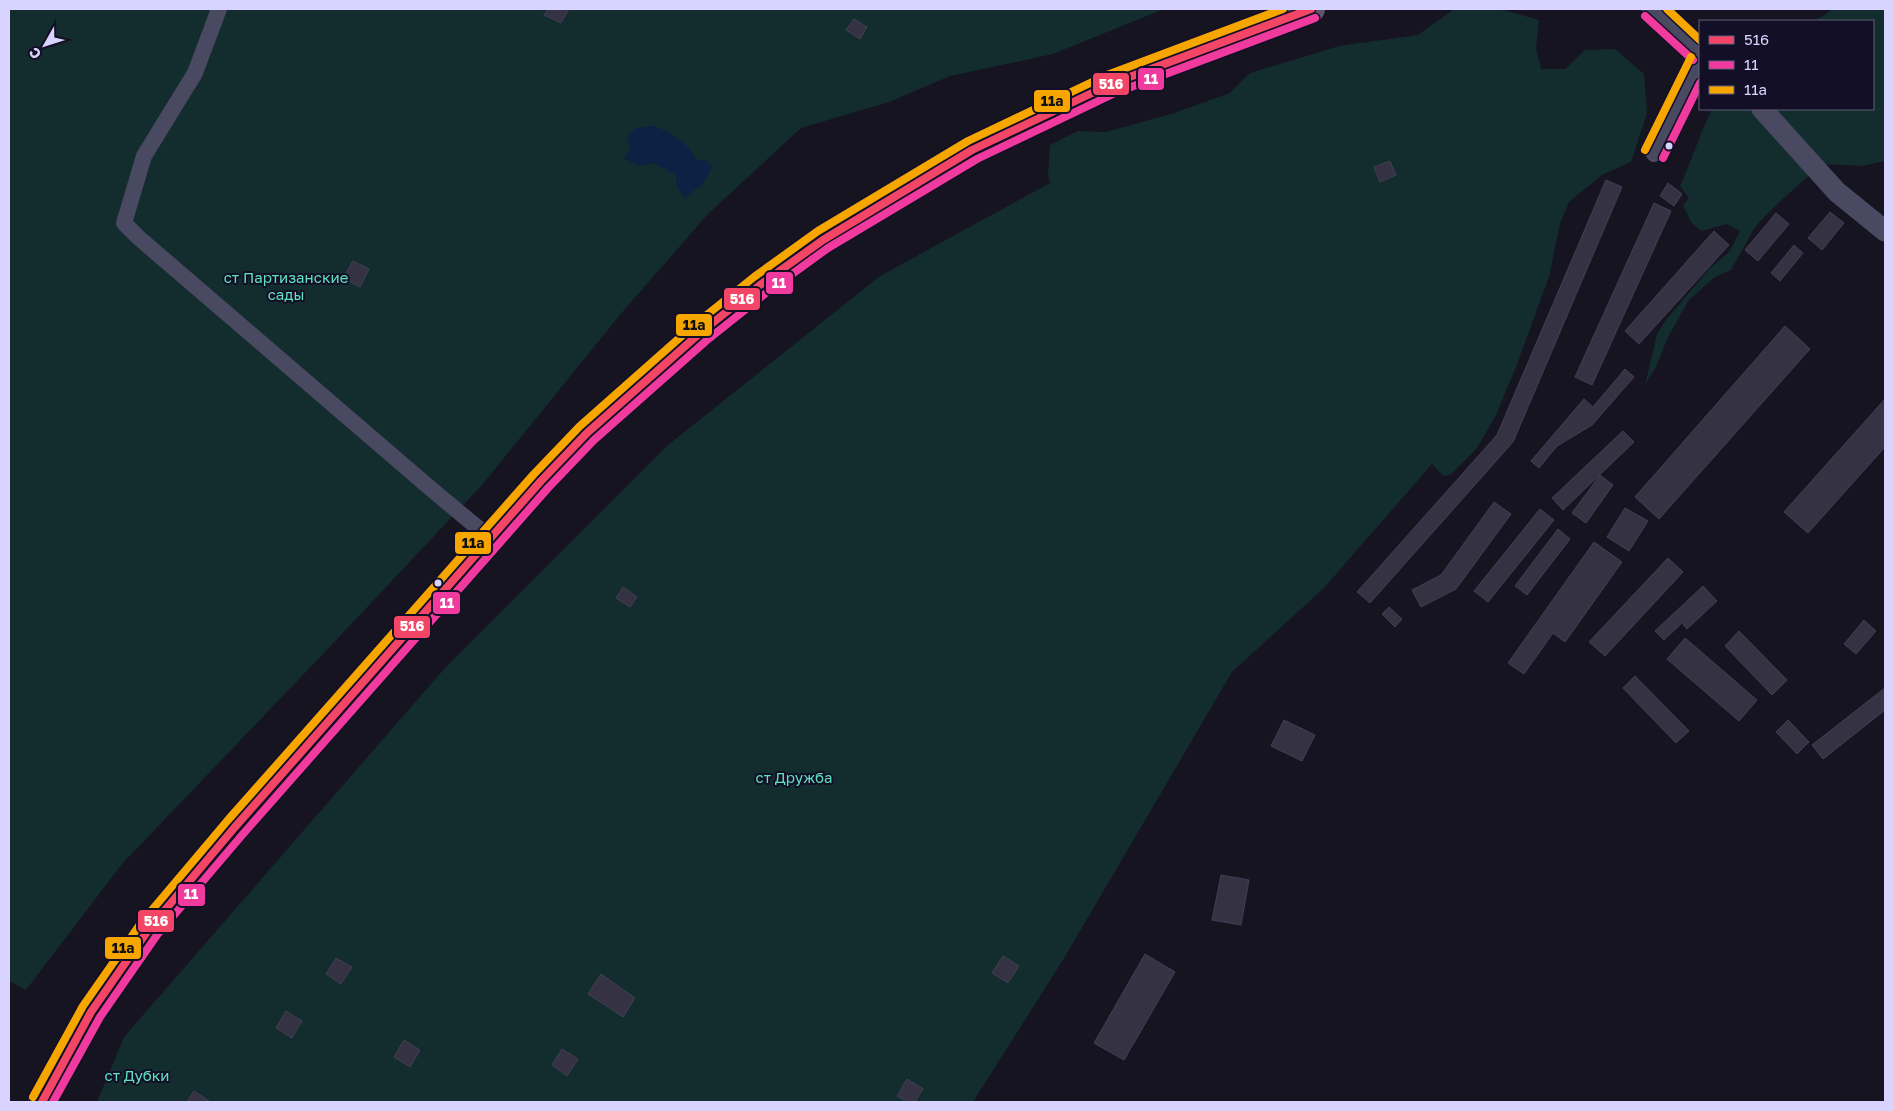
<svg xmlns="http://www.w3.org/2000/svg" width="1894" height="1111" viewBox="0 0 1894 1111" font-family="'Golos Text',sans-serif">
<rect width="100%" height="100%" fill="#161421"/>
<path fill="#132c2d" d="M9 9H1164L1053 54 950 76 889 102 801 128 708 214 619 316 482 485 324 653 122 864 26 990 9 981Z
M1454 9H1500L1539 20 1536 48 1541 69H1565L1585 50 1615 49 1644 74 1647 113 1631 162 1602 175 1569 202 1560 224 1549 277 1516 367 1496 415 1477 448 1450 475 1443 476 1432 464 1323 589 1232 672 1063 960 973 1102H97L124 1037 444 669 668 445 880 276 1050 183 1048 175 1050 145 1078 131 1106 132 1171 114 1230 93 1250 73 1339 46 1418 35Z
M1833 9H1885V161L1863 166 1822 164 1776 205 1755 227 1731 270 1715 277 1689 300 1668 337 1656 367 1645 385 1657 334 1665 321 1709 269 1730 251 1740 231 1727 224 1701 231 1691 222 1683 205 1689 198 1680 186C1692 160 1700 133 1712 109H1873V21H1815Z"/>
<path fill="#0d2144" d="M655 126C674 135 685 140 696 159L707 161 712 167 703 184 684 198 677 186 676 175 654 163 638 166 624 158 631 148 627 137 636 128Z"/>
<path fill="#343243" stroke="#433f54" d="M548 9H569L561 23 544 15Z
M854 19 867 27 860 39 846 30Z
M1390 161 1396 175 1380 182 1374 167Z
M1606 180 1622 187 1513 442 1370 603 1357 592 1497 435Z
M1668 183 1682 194 1674 206 1660 196Z
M1654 203 1671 211 1592 385 1575 377Z
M1830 212 1844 223 1822 250 1808 238Z
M1776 213 1789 224 1758 261 1745 250Z
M1714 231 1729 245 1639 344 1625 331Z
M1794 245 1803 253 1780 281 1771 273Z
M353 261 369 269 360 287 343 278Z
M1785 326 1810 349 1659 519 1635 497Z
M1625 369 1634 377 1592 425 1557 446 1539 468 1531 461 1584 399 1593 407Z
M1885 399V447L1808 533 1784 512Z
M1623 431 1634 442 1563 510 1552 498Z
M1600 475 1613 485 1586 523 1572 513Z
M1494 502 1511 514 1456 589 1421 607 1412 590 1441 575Z
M1625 508 1648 521 1629 551 1607 537Z
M1540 509 1554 520 1488 602 1474 591Z
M1558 529 1570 539 1527 595 1515 586Z
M1594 542 1622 562 1565 642 1553 633 1524 674 1508 663Z
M1668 558 1683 572 1605 656 1589 642Z
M1703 586 1717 601 1687 629 1682 623 1664 640 1655 631Z
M623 587 637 597 630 607 616 598Z
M1389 607 1402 619 1395 627 1382 614Z
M1864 620 1876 631 1856 654 1844 644Z
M1739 631 1787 680 1772 695 1725 646Z
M1685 638 1757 700 1739 721 1667 659Z
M1635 676 1689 731 1676 743 1623 688Z
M1885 688V710L1823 759 1812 745Z
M1284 720 1315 735 1302 761 1271 746Z
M1788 720 1809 742 1797 754 1776 732Z
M1221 875 1249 880 1241 925 1212 920Z
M1145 954 1175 972 1124 1060 1094 1043Z
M1003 956 1019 966 1008 983 992 973Z
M336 958 352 967 341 984 326 974Z
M601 974 635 998 623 1017 588 994Z
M286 1011 302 1021 292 1038 276 1028Z
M404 1040 420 1050 410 1067 394 1057Z
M562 1049 578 1059 567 1076 552 1065Z
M907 1079 923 1089 915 1102H907L897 1096Z
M194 1091 209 1101V1102H187Z"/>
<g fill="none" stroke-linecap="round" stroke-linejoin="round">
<path stroke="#4a4962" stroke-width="16" d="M219 9 195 73 144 156 124 223 139 238 430 488 490 538
M1654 154 1700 61"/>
<path stroke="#4a4962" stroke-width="21" d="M1652 9 1700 53
M1762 109 1837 192 1885 231"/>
<path stroke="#62526e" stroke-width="28" d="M42 1102 91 1012 149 929 235 827 541 481 587 433 700 333 760 285 823 240 972 150 1111 84 1311 9"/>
<g stroke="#130f26" stroke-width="11">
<path id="bus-1" d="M42 1102 91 1012 149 929 235 827 541 481 587 433 700 333 760 285 823 240 972 150 1111 84 1311 9"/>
</g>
<g stroke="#130f26" stroke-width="11">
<path id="bus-2" d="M1645 16 1693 60
M1663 158 1700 83
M53 1102 100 1017 157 935 243 834 548 488 594 440 706 341 766 293 828 248 977 159 1115 93 1315 18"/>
</g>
<g stroke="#130f26" stroke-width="11">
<path id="bus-3" d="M1667 9 1700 40
M1645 150 1691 57
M33 1097 83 1006 141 923 228 820 534 474 580 426 693 326 754 277 818 231 968 141 1107 75 1283 9"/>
</g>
<use href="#bus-1" stroke="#f34667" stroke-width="8"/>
<use href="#bus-2" stroke="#f13a9d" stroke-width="8"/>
<use href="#bus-3" stroke="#f7a600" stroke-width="8"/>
</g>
<g fill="#d9d4ff" stroke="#130f26" stroke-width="2">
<circle cx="1669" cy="146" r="4.5"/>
<circle cx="438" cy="583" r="4.5"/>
</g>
<g text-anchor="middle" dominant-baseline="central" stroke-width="4" stroke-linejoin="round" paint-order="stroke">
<g font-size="15" fill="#5fe0c0" stroke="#130f26">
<text x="286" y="277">ст Партизанские<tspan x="286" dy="17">сады</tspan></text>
<text x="794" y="777">ст Дружба</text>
<text x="137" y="1075">ст Дубки</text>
</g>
</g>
<g stroke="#130f26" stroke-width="2">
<rect x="1137" y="67" width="28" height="24" rx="5" fill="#f13a9d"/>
<rect x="1092" y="72" width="38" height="24" rx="5" fill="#f34667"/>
<rect x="1033" y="89" width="38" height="24" rx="5" fill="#f7a600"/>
<rect x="765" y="271" width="29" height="24" rx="5" fill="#f13a9d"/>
<rect x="723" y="287" width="38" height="24" rx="5" fill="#f34667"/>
<rect x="675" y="313" width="38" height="24" rx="5" fill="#f7a600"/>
<rect x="454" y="531" width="38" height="24" rx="5" fill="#f7a600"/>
<rect x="432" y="591" width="29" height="24" rx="5" fill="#f13a9d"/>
<rect x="393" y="615" width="38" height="24" rx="5" fill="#f34667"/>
<rect x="177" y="883" width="29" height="24" rx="5" fill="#f13a9d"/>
<rect x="137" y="909" width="38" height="24" rx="5" fill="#f34667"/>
<rect x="104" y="936" width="38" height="24" rx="5" fill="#f7a600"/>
</g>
<g font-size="14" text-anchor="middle" font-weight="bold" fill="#fff">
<text x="1151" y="84">11</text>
<text x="1111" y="89">516</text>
<text x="779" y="288">11</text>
<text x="742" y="304">516</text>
<text x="447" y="608">11</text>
<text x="412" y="631">516</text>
<text x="191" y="899">11</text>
<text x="156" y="926">516</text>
</g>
<g font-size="14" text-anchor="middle" font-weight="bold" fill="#111">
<text x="1052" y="106">11а</text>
<text x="694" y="330">11а</text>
<text x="473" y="548">11а</text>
<text x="123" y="953">11а</text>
</g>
<rect width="1894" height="1111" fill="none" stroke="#d9d4ff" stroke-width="20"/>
<rect x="1699" y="20" width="175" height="90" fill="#130f26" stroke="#625e7d"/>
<rect x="1709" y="36" width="25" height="8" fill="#f34667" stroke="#625e7d"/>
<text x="1744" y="45" font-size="15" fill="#d9d4ff">516</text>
<rect x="1709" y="61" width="25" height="8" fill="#f13a9d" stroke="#625e7d"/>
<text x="1744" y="70" font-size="15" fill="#d9d4ff">11</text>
<rect x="1709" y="86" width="25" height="8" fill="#f7a600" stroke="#625e7d"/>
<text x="1744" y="95" font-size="15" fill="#d9d4ff">11а</text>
<g transform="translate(45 45) rotate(231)" stroke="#130f26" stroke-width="4" paint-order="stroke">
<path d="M0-4L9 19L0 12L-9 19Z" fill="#d9d4ff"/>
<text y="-8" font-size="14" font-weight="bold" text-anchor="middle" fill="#d9d4ff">С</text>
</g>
</svg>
